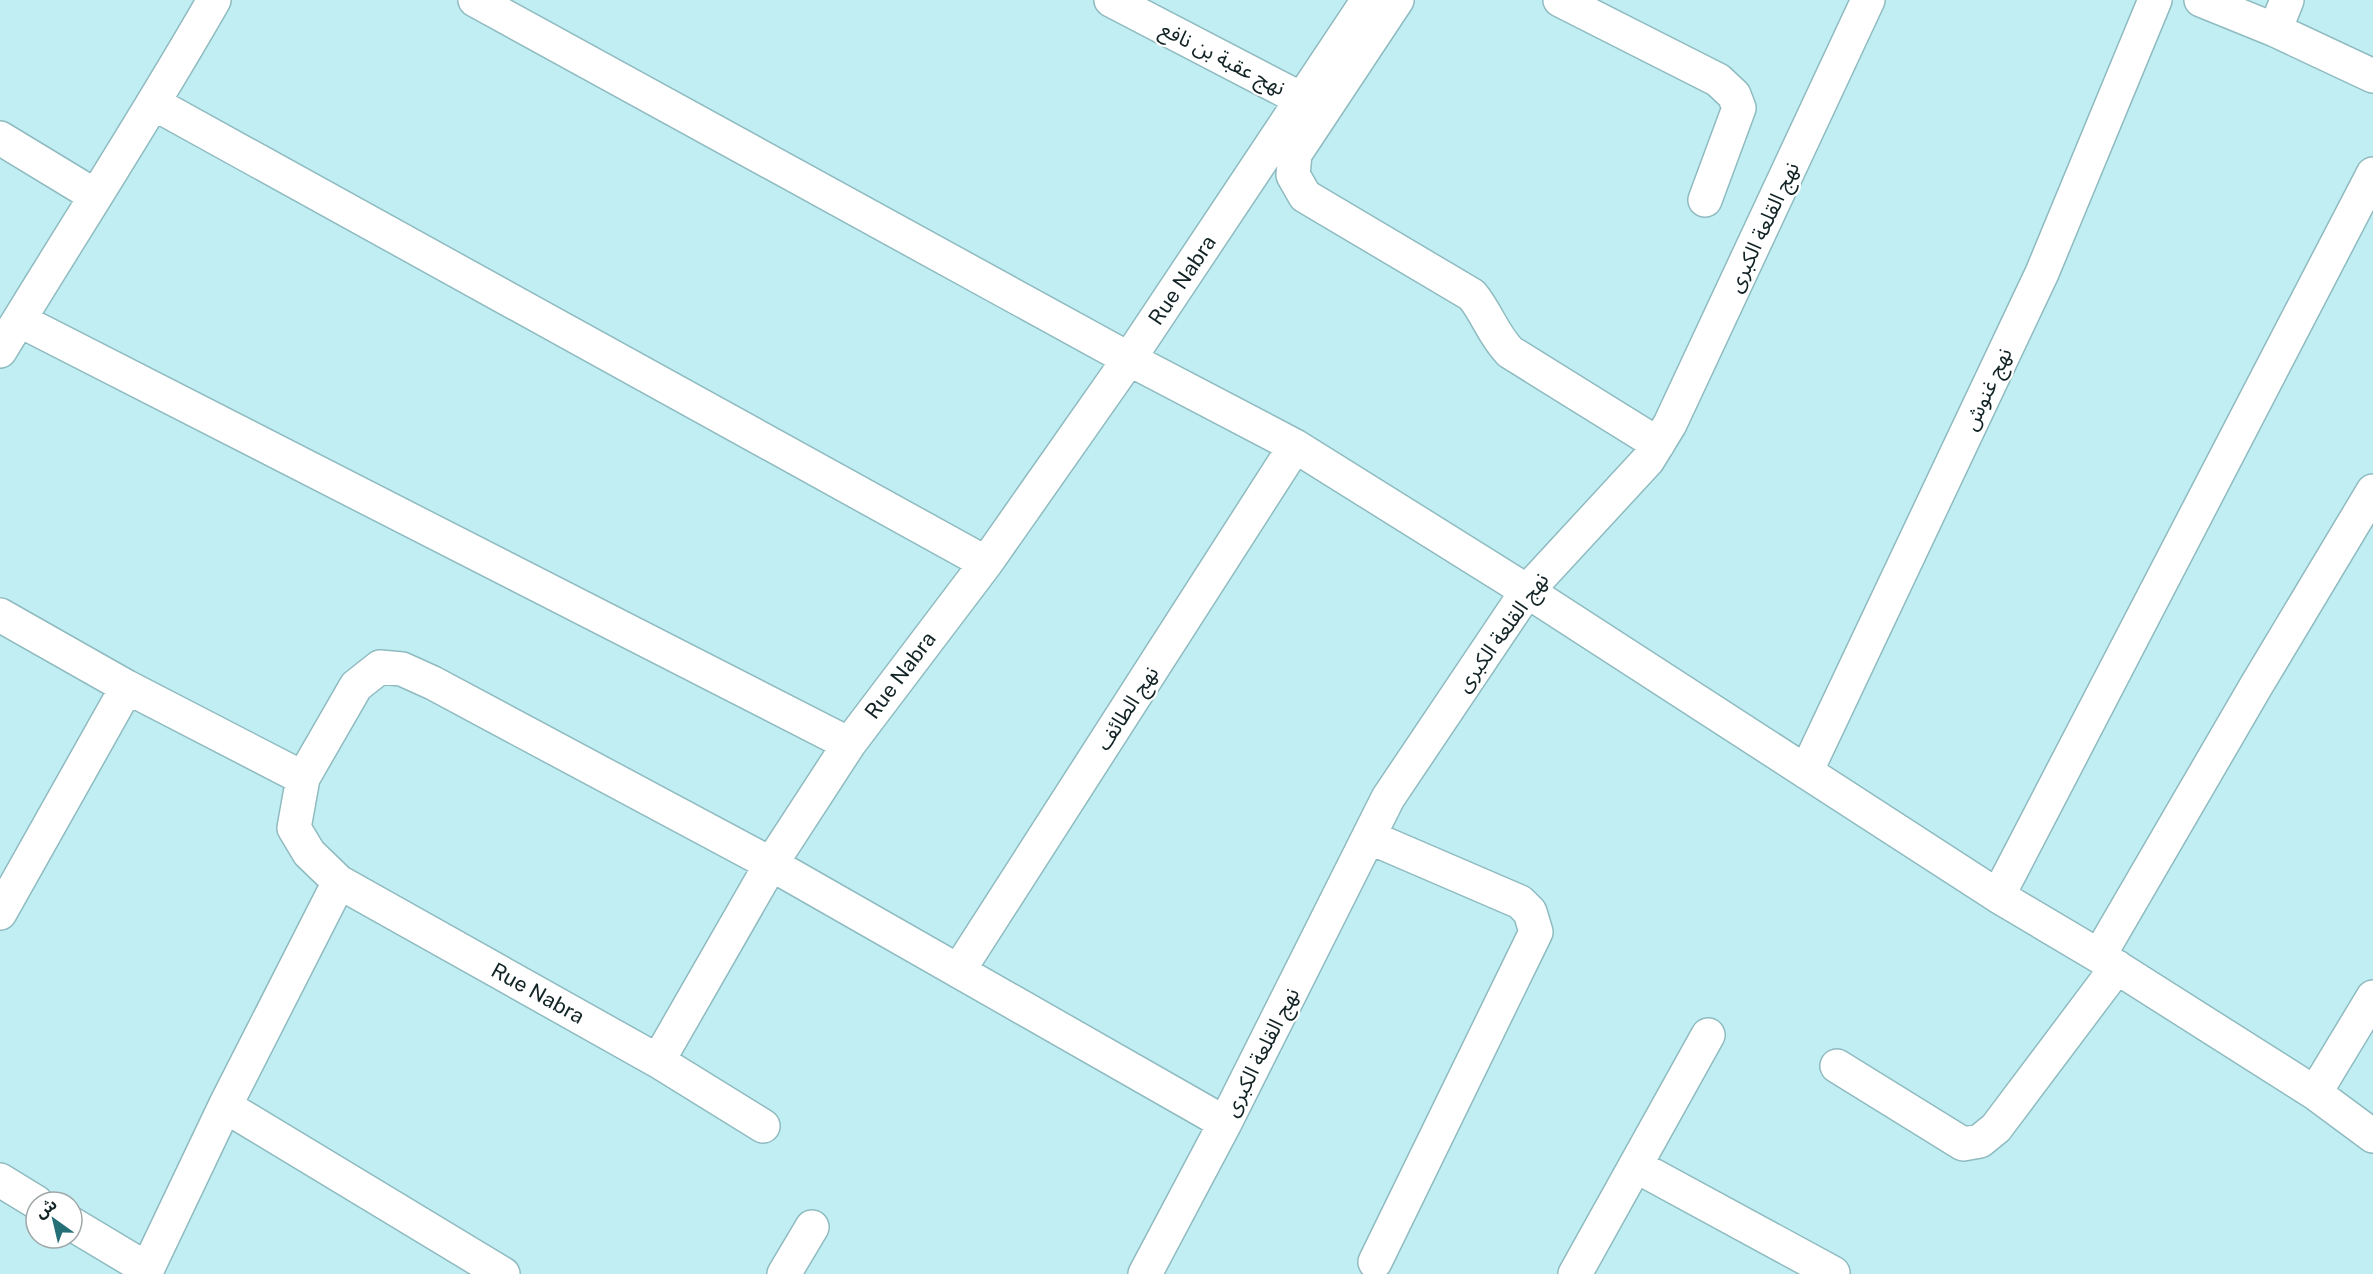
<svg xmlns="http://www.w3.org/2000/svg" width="2373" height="1274" viewBox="0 0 2373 1274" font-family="'Public Sans','Noto Sans Arabic',sans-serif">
<rect width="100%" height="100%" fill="#c1eef3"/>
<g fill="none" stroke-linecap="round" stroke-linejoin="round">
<g stroke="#8fbbc0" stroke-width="36">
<path id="street" d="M475 0 1129 359 1295 446 1527 591 1998 896 2099 956 2315 1093 2373 1136
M1111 0 1303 100
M1397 0 1295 154 1293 175 1305 196 1472 295C1487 313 1493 335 1510 352L1658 444
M1560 0 1718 80 1734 95 1739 108 1705 200
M2201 0 2275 30 2373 76
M2275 30 2287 0
M155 104 986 563
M0 138 94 195
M19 320 849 744
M0 351C71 234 146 119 214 0
M0 615 127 687 303 778
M1806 772 2042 273 2155 0
M1369 837 1520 902 1530 912 1536 932 1375 1262
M1998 896 2373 174
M0 913 127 687
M2099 956 2256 686 2373 491
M959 970 1295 446
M658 1061 771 864 849 744 986 563 1129 359 1368 0
M1837 1066 1963 1144 1980 1141 1996 1128 2117 967
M2315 1093 2373 997
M225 1106 503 1274
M763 1126 658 1061 339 882 309 853 294 828 303 778 356 686 380 667 402 669 433 683 771 864 1225 1123
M1636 1166 1833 1273
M0 1180 36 1202
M72 1224 147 1269
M145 1274 225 1106 339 882
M784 1274 812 1227
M1145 1274 1225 1123 1388 798 1527 591 1648 460 1670 424 1868 0
M1575 1274 1708 1035"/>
</g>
<use href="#street" stroke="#fff" stroke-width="33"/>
</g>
<g text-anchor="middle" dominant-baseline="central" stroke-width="4.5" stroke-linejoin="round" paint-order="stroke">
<g font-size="21" fill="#122325" stroke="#fff">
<text transform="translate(1223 58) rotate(27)">نهج عقبة بن نافع</text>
<text transform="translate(1763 227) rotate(-65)">نهج القلعة الكبرى</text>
<text transform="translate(1182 280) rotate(-56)">Rue Nabra</text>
<text transform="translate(1987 389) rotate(-65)">نهج غنوش</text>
<text transform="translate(1502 632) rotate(-54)">نهج القلعة الكبرى</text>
<text transform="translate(900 675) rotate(-53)">Rue Nabra</text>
<text transform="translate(1127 708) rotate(-57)">نهج الطائف</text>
<text transform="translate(538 993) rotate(29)">Rue Nabra</text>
<text transform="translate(1261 1052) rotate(-63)">نهج القلعة الكبرى</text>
</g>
</g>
<g transform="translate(54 1220) rotate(326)"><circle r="28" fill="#ffffff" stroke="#a0a7a8" stroke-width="1.5"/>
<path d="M0-4.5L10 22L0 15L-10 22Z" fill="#256f77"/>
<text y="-9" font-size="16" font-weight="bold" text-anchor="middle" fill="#122325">ش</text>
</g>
</svg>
